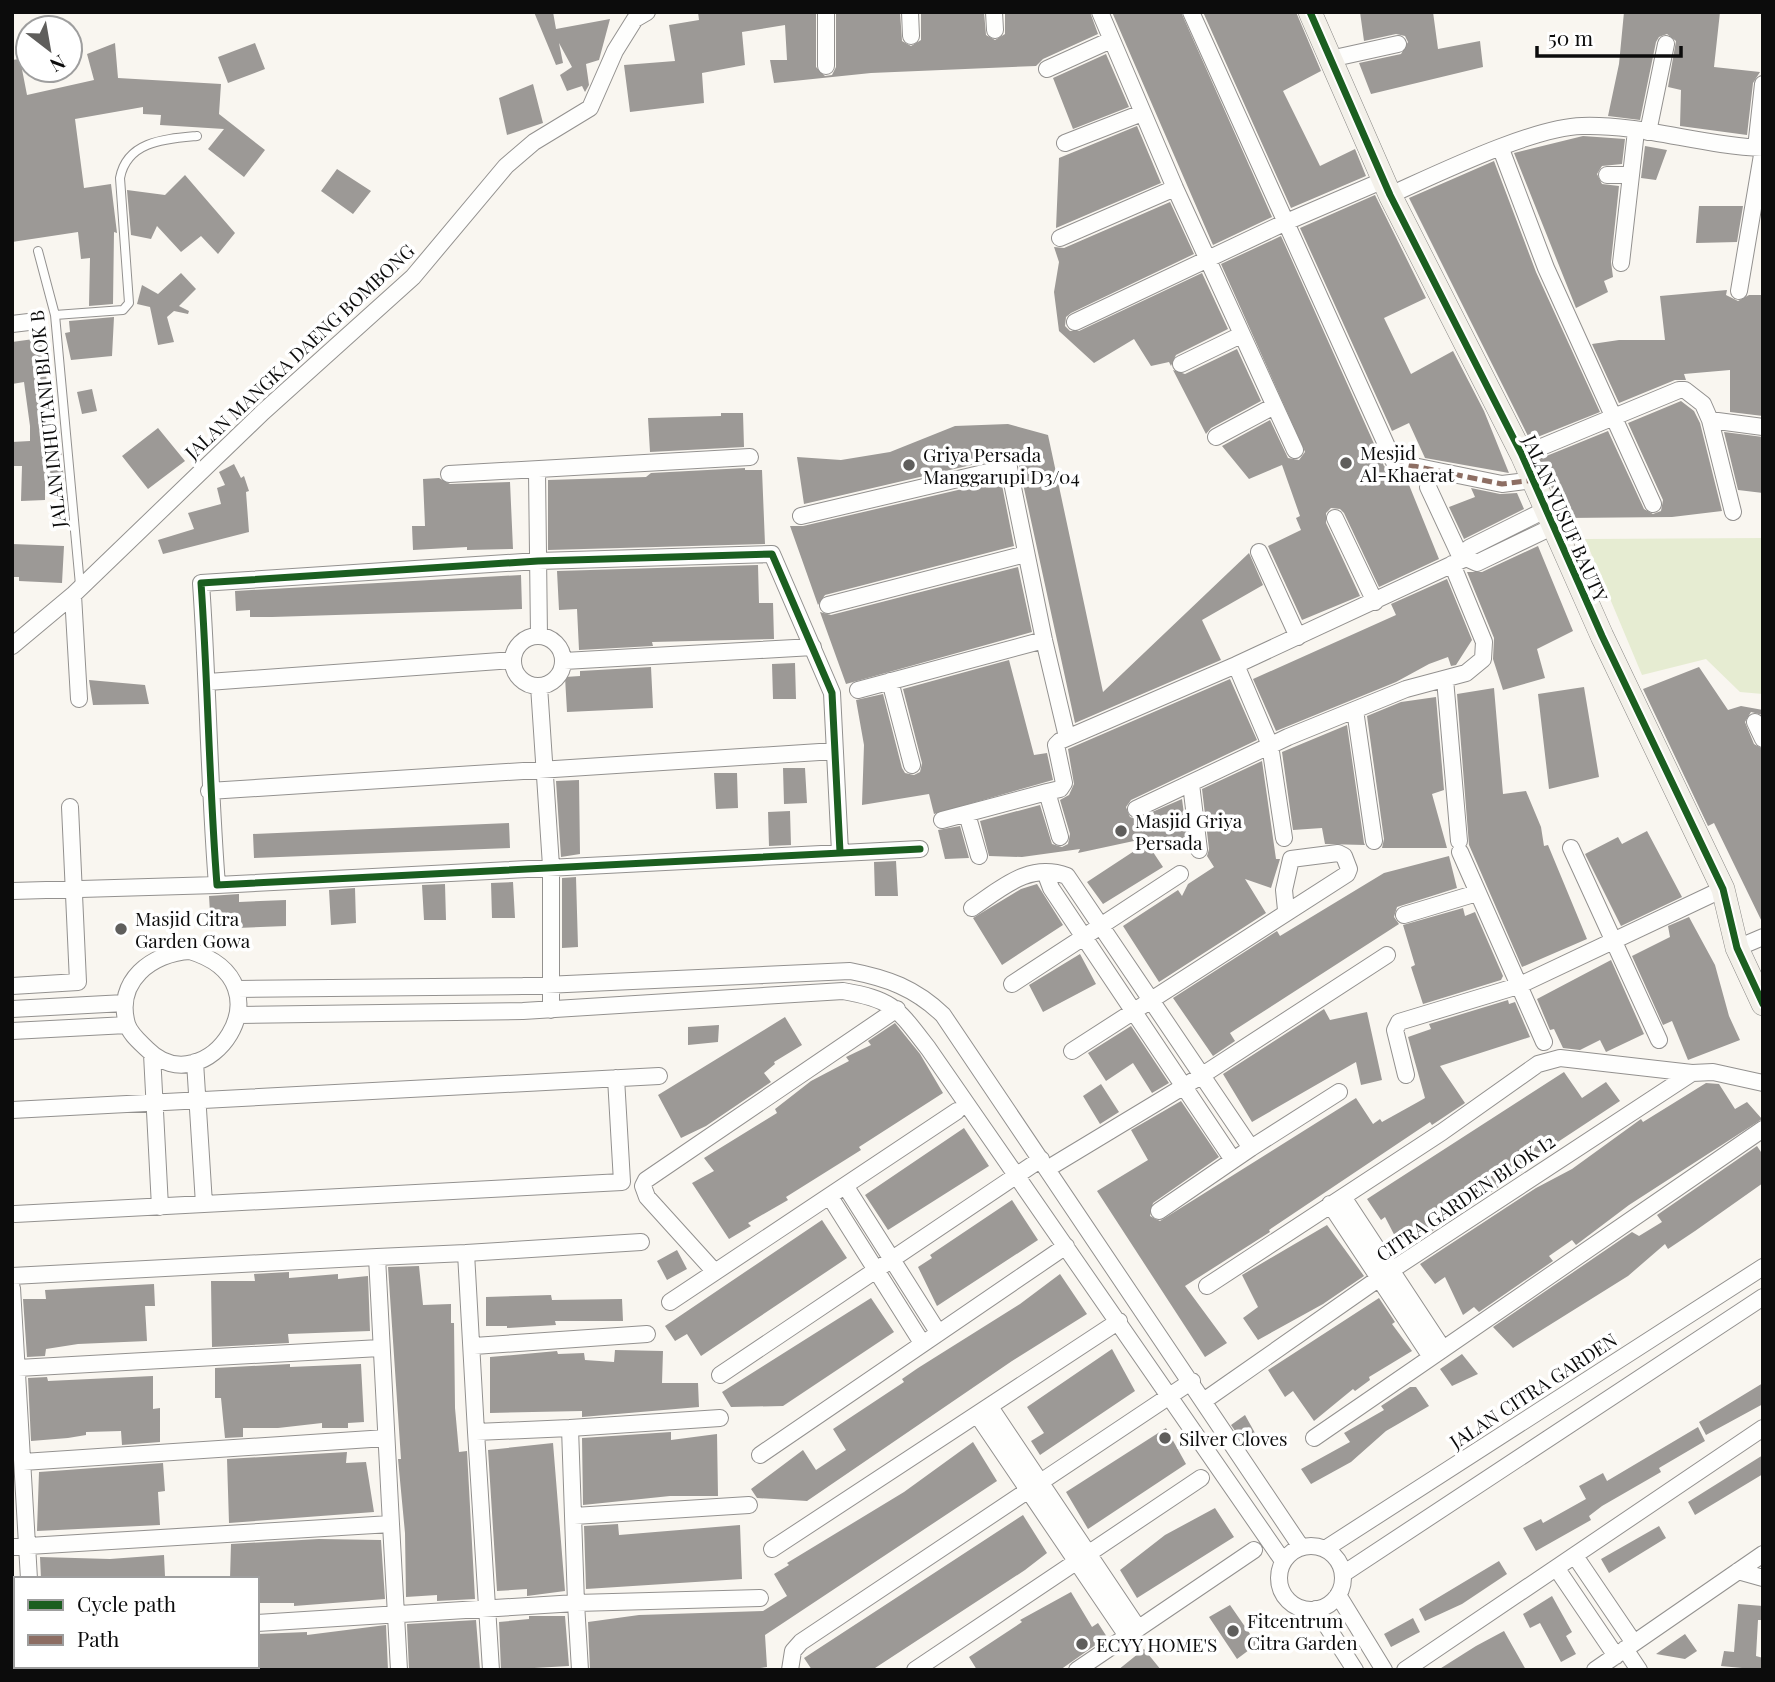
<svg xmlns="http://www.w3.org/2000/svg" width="1775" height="1682" viewBox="0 0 1775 1682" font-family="'Playfair Display',serif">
<rect width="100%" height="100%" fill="#f9f6f0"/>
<path fill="#e6ecd2" d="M1763 538V694L1740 692 1706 659 1642 675 1585 539Z"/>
<path fill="#9c9996" d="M534 12H553L556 29 610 19 599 60 586 64 589 85 585 92 582 86 567 91 560 75 572 67 559 43 563 63 556 65Z
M698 12H816V67L825 76 832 75 836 67V12H900L902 41 911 46 921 40V12H984L986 35 995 40 1005 34V12H1090L1098 34 1043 59 1036 66 871 73 774 83 770 60H787L785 25 742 32 745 65 702 73 704 103 630 112 624 65 675 61 669 25 699 20Z
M1112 12H1181L1272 217 1213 245Z
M1203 12H1296L1321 71 1283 91 1320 166 1355 149 1366 176 1291 208Z
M1360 12H1433L1438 49 1480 41 1483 67 1371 94 1359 63 1401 54 1408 42 1405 36 1396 34 1364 41Z
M1624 12H1720L1714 67 1760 72 1753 83 1747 135 1680 126 1681 90 1668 87 1676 41 1667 34 1659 37 1656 42 1640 120 1608 116 1619 64Z
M115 43 118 78 221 84 219 114 265 150 244 177 208 149 224 129 160 125 161 115 143 114V107L75 119 84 188 111 184 117 233 114 232 113 304 89 306 90 258 81 259 78 232 12 242V60L20 59 27 95 94 80 87 54Z
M255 43 265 69 228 83 218 57Z
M1106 54 1129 107 1073 129 1053 78Z
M533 84 543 123 507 135 499 98Z
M1137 126 1161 183 1056 228 1059 158Z
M1583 136 1625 139 1622 164 1602 166 1597 174 1602 184 1619 186 1611 262 1613 277 1604 281 1608 292 1576 308 1514 153Z
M1645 146 1667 150 1656 180 1641 178Z
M1494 161 1536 272 1600 412 1530 440 1409 198Z
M337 169 371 191 353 214 321 191Z
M185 175 235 233 218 254 201 236 181 252 157 226 151 239 131 235 127 190 165 195Z
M1375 195 1426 298 1384 318 1411 374 1453 351 1484 411 1509 473 1425 458 1409 423 1392 431 1300 228Z
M1170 202 1194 254 1071 313 1066 317 1065 326 1070 331H1079L1202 273 1228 329 1176 355 1171 366 1169 362 1151 366 1134 339 1094 363 1059 331 1054 292 1059 262 1054 247 1064 248Z
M1699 206H1743L1737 242 1696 243Z
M1281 236 1384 466 1391 472 1405 475 1439 559 1379 587 1344 513 1340 509 1331 508 1326 513V523L1360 596 1302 620 1268 546 1301 530 1296 518 1300 516 1282 465 1249 479 1222 446 1270 420 1288 458 1299 460 1305 452 1221 264Z
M181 273 196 289 179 306 189 311 188 314 174 311 167 317 174 342 158 345 150 307 137 304 142 285 158 294Z
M1727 290 1726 295 1738 301 1749 295H1763V416L1730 412V370L1684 374 1686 380H1675L1619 403 1592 344 1619 340H1665L1660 296Z
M114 317 112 356 71 360 65 333 70 332 69 321Z
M41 338 53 427H59L64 481 45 480V500L21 501 22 466H12V442L30 441V426L24 382 12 384V342Z
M1237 349 1261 401 1211 428 1206 434 1173 370 1185 374Z
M92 389 97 411 82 414 77 392Z
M1681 401 1694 411 1700 423 1722 511 1672 517 1565 518 1539 459 1608 431 1644 509 1653 514 1661 511 1663 500 1628 423Z
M721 413H743L744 447 650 452 648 418 721 416Z
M1008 424 1048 435 1103 692 1249 553 1263 585 1202 620 1221 660 1075 723 1017 456 1011 448 1001 450 997 459 804 504 797 457 841 460 890 452 955 426Z
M158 428 185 461 148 489 122 456Z
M1724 432 1763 437V493L1738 490Z
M234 464 241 478 244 476 249 491 246 492 249 532 163 554 158 540 194 529 188 513 221 504 217 488 225 485 219 472Z
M745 468V470H762L765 544 548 550V480L646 477 651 473Z
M439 478 450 484 510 482 513 549 467 550V547L413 550 412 526H425L423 479Z
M1001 480 1014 546 825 595 818 605 790 526H803Z
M1471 488 1500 494 1517 493 1524 509 1464 539 1449 507 1475 497Z
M12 544 64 546 62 583 19 581V577H12Z
M1538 546 1573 631 1537 649 1545 678 1503 690 1493 659 1494 638 1467 572H1482Z
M758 565 759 603H773L774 639 652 642 653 646 579 650 577 609 559 610 557 571Z
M1018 567 1032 632 846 684 820 612 831 615Z
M521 575 522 609 272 617H250V610L236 611 235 591Z
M1447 579 1472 640 1456 665 1451 666 1448 657 1429 664 1396 682 1276 731 1253 679 1396 615 1391 604Z
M1009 660 1034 755 1047 753 1053 780 934 814 929 794 862 805 864 745 856 700 883 694 902 768 905 773 914 775 920 772 922 763 903 689Z
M795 663 796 699H773L772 664Z
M651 667 653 708 567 712 565 677 580 676V671Z
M1699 667 1728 710 1741 706 1763 710V715L1751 712 1745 722 1754 744 1763 749V924L1714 823 1708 826 1643 689Z
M1230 679 1257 740 1131 800 1126 807 1130 817 1136 819 1182 799 1189 852H1153L1163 867 1103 904 1087 882 1157 836 1078 853 1080 849 1022 857 989 856 980 821 1040 805 1052 844 1062 847 1068 844 1070 834 1060 800 1069 795 1074 784 1068 749Z
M89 680 145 685 149 704 93 705Z
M1584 687 1599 777 1549 789 1538 694Z
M1494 688 1503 794 1526 791 1541 827 1544 846 1548 845 1587 939 1522 967 1469 845 1457 694Z
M1436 697 1444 790 1432 794 1447 848H1382L1384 839 1367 716 1401 702Z
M1347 725 1364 843 1365 845 1325 844 1322 828 1293 830 1282 752Z
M1262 761 1276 859H1280L1271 888 1245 879 1266 913 1159 982 1123 926 1178 890 1182 896 1188 884 1214 867 1207 856 1209 849 1202 789Z
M783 768H805L807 803 784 804Z
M714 773H737L738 808 716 809Z
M579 780 580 854 561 857 556 781Z
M790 811 791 845 769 846 768 812Z
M509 823 510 848 254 858 253 834Z
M960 826 969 858 945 859 938 830Z
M1647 831 1682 897 1621 926 1585 854 1618 837 1622 844Z
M1449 856 1457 888 1397 907 1394 917 1399 924 1230 1033 1235 1041 1213 1056 1173 998 1277 931 1280 936 1384 873Z
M896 861 898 896H875L874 862Z
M576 877 578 947 562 948V878Z
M513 882 515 918H492L491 883Z
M445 884 446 920H424L422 885Z
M1037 884 1063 925 1002 965 973 918 1021 889Z
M355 888 356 923 331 925 329 890Z
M239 894V902L286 900V926L211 929 209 896Z
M1463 908 1465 916 1475 912 1503 976 1501 980 1423 1004 1411 967 1415 965 1403 925Z
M1689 917 1715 965 1729 1016 1740 1040 1688 1060 1672 1021 1663 1025 1632 956 1670 937 1668 926Z
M1080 954 1096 984 1043 1012 1029 985Z
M1611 960 1644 1034 1606 1052 1600 1040 1580 1050 1563 1048 1554 1029 1550 1030 1537 999Z
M1508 1000 1509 1004 1515 1002 1530 1037 1440 1066 1465 1103 1432 1125 1430 1122 1269 1230 1270 1232 1185 1286 1227 1343 1205 1357 1097 1191 1148 1160 1131 1130 1181 1101 1219 1157 1153 1203 1150 1216 1160 1221 1356 1098 1373 1124 1380 1119 1382 1122 1418 1102 1425 1098 1408 1037 1431 1029 1429 1024Z
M1324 1009 1330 1020 1367 1012 1382 1080 1361 1085 1356 1062 1252 1122 1223 1074Z
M785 1017 802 1045 774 1062 775 1064 764 1073 771 1082 706 1126 681 1138 658 1095Z
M895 1023 920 1054 943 1093 859 1147 861 1150 786 1197 788 1200 748 1223 751 1226 729 1239 692 1183 714 1171 704 1158 777 1113 775 1109 811 1081 849 1061 846 1057 871 1045 868 1041Z
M719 1025 718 1042 688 1045V1027Z
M1131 1026 1169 1083 1152 1093 1133 1063 1106 1081 1088 1053Z
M1564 1072 1582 1098 1606 1082 1620 1101 1520 1167 1523 1171 1408 1247 1404 1241 1399 1244 1385 1217 1381 1220 1367 1199Z
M1706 1083 1719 1084 1735 1109 1747 1102 1762 1119 1629 1205 1576 1245 1572 1240 1549 1256 1553 1261 1479 1312 1474 1307 1463 1315 1445 1277 1435 1284 1420 1264 1536 1188 1572 1169 1641 1119 1643 1122Z
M1101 1084 1119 1112 1100 1124 1083 1096Z
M964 1128 989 1166 888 1230 865 1195Z
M1757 1146 1763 1155V1183L1695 1231 1668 1249 1665 1244 1628 1276 1513 1348 1493 1327 1632 1232 1639 1236 1662 1222 1657 1215Z
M1012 1200 1038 1240 937 1306 918 1267 932 1258 930 1255Z
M822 1220 847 1258 701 1356 687 1334 675 1341 665 1326Z
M1327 1225 1364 1276 1323 1304 1258 1340 1243 1318 1258 1307 1242 1275Z
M677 1250 687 1269 667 1280 657 1261Z
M419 1266 423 1305 451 1304V1323H454L455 1408 459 1452 467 1451 475 1599 437 1601V1595L406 1597 405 1533 398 1459H401L388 1267Z
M289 1272V1278L338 1274V1279L368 1276 370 1331 288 1334 289 1343 212 1347 211 1281H255L254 1274Z
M1060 1274 1087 1314 1012 1361 807 1501 757 1498 751 1489 803 1450 816 1470 846 1450 833 1429 904 1382 902 1379 918 1368 1020 1304Z
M154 1284 155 1306H145L147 1341 78 1344 46 1349 45 1356 27 1357 23 1299H46L45 1290Z
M551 1295 552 1300 622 1299 623 1321H555L556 1325 507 1328V1326H486V1297Z
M871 1298 894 1332 783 1406 731 1407 722 1392Z
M1379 1298 1395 1322 1392 1324 1412 1351 1369 1377 1370 1380 1355 1391 1353 1389 1314 1421 1293 1391 1285 1397 1268 1370Z
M1112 1349 1135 1391 1040 1455 1031 1441 1044 1433 1027 1407Z
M615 1350 663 1351 662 1383H698L699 1407 582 1417V1411L490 1413V1357L557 1351 558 1354 584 1353 585 1360 614 1362Z
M1462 1354 1478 1374 1452 1386 1440 1369Z
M290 1364V1367L361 1364 364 1422 348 1423V1428H322V1423L278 1428H243V1437L225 1438 221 1398H215V1368Z
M153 1376V1409L160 1408V1442L122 1445 121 1431 86 1432V1435L68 1438 31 1441 28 1378 47 1377 48 1381Z
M1763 1383V1404L1706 1435 1699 1422Z
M1410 1387H1416L1429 1406 1386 1431 1351 1462 1311 1484 1301 1469 1350 1442 1344 1433 1384 1410 1381 1406Z
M1245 1415 1255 1433 1242 1441 1231 1425Z
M1698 1427 1705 1441 1659 1468 1661 1472 1602 1506 1589 1516 1591 1520 1536 1551 1523 1528 1541 1519 1543 1523 1586 1499 1579 1486 1603 1473 1607 1481Z
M1166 1428 1186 1464 1088 1529 1066 1492Z
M671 1432V1440L717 1434 718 1496H670L583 1505 582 1438Z
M973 1442 997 1481 765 1635 767 1667 745 1670H590L588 1622 639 1615 763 1611 787 1596 774 1574 789 1565 787 1563 904 1492Z
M553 1443 565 1591 527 1596V1589L497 1591 488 1450Z
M347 1452 346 1463 366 1462 374 1512 229 1523 227 1459Z
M1763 1455V1474L1695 1515 1688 1502Z
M163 1463 165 1491 158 1492 160 1525 37 1531 39 1472Z
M1215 1508 1234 1537 1137 1598 1120 1570 1165 1535Z
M1023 1515 1047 1553 1025 1570 872 1670H812L804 1658Z
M618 1524 619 1535 740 1525 742 1579 586 1589 584 1526Z
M1659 1526 1666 1538 1609 1573 1601 1559Z
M319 1539 381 1540 385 1599 294 1606V1603H257V1579H230L231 1544Z
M164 1555 165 1576 41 1579 40 1557 110 1559Z
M1499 1561 1507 1574 1462 1604 1425 1621 1419 1609Z
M1071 1592 1092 1627 1098 1623 1107 1637 1060 1670H977L969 1657 1022 1622 1020 1620Z
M1552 1596 1572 1632 1566 1636 1576 1654 1561 1662 1540 1623 1530 1628 1523 1614Z
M1738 1604 1763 1606V1620H1758L1756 1656 1763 1658V1670L1721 1666 1724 1651 1734 1652Z
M1230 1605 1257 1644 1237 1659 1209 1617Z
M529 1616H565L569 1666 501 1670 499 1622 529 1619Z
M1413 1618 1420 1632 1391 1647 1384 1634Z
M476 1620 480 1670H409L407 1624Z
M386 1625 388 1670H257V1634L307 1632V1635Z
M1504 1631 1526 1670H1438L1476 1646Z
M1685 1634 1697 1651 1685 1659 1656 1654Z
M1144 1649 1161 1670H1118Z"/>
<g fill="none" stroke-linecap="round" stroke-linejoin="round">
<g stroke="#93918f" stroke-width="10">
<path id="lane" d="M38 251 55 315 80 585
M55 315 123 310 129 303 120 178C127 141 165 139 197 136"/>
</g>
<g stroke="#93918f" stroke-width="18">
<path id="street" d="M826 12V66
M910 12 911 36
M994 12 995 30
M1100 12 1175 188 1295 450
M1191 12 1394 462 1502 484 1534 480
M1330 59 1398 44
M1047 69 1111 40
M1648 132 1666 44
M1065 143 1142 113
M1756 148 1763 84
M1501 149 1546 268 1653 504
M1607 175H1631
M1390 195C1437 174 1533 127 1582 126 1642 124 1702 146 1763 148
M1060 238 1175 188
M1621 263 1636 131
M1739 291 1763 149
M1075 322 1284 223 1384 180
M12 324 37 321
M1181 364 1241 335
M1710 420 1733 512
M1216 437 1274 406
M1522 455 1679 390H1685L1703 404 1710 420 1763 427
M1007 458 1044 640 1067 737
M537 472 539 636
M449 474 750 457
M1428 487 1462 560
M801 516 1009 467
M1335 518 1375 602
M1259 552 1298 637
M1466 558 1469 548 1545 510
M73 595 79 699
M828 605 1026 554
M513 661a25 25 0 1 1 50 0a25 25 0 1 1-50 0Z
M12 646 73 595 263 412 413 277 506 166 534 142 590 108 615 51 635 19 647 12
M564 661 813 647
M1236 665 1270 745 1284 838
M1445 679 1459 841
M890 681 912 765
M208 682 513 660
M539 686 551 866V1010
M858 690 1044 640
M1355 710 1374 841
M1755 722 1763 739
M1191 784 1199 850
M209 791 835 751
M1136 809 1288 737 1406 689 1466 673 1483 659 1484 642 1452 564
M967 814 979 856
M942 820 1047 792
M1060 837 1047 792 1060 789 1064 783 1056 745 1060 741 1236 665 1466 558 1477 563 1552 527
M1571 848 1659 1040
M840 852 832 693 772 554 538 561 201 583C208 683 209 784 217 885L920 849
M1460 852 1544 1042
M1045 872 1051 888 1233 1160
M12 891 217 885
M972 908C1002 888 1029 862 1067 876L1251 1148
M1404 915 1477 893
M1737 948 1763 937
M190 951C295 983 205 1108 147 1049 140 1042 130 1034 127 1024 115 981 152 953 190 951Z
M1012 984 1180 874
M12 986 78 982 70 807
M237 989 523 986 850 971C887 978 915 988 943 1015L1301 1547
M12 1009 125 1003
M239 1015 523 1011 843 991C894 1000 897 1008 928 1048L1283 1561
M12 1031 127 1025
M1072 1051 1347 874 1349 869 1344 856 1338 853 1291 859 1284 890 1286 910
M152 1054 160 1207
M195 1062 204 1204
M1406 1075 1395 1030 1399 1022 1518 986 1723 889
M12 1110 659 1076
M1047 1169 1201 1076 1387 955
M846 1187 938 1332
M830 1197 922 1343
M1343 1197 1443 1349
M1330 1204 1431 1357
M1159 1211 1251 1148 1339 1092
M15 1214 622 1182 616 1078
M466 1253 641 1242
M377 1257 466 1253 476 1432
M715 1272 647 1197 643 1186 646 1180 897 1009
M12 1276 377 1257 391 1524 12 1547
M1207 1286 1442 1132 1538 1064 1560 1058 1692 1073
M12 1288 29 1579
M670 1302 957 1111
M474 1346 647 1334
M18 1368 380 1348
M720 1375 1041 1159
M1205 1400 1378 1279 1692 1073 1713 1072 1763 1083
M990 1407 1138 1628
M978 1416 1127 1636
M570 1428 720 1418
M1314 1438 1763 1129
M760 1455 1066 1246
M23 1462 386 1438
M574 1516 749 1505
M391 1524 399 1670
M1279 1578a32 32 0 1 1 64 0a32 32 0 1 1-64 0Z
M772 1549 1119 1321
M1325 1549 1763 1267
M1575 1556 1634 1643
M1557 1569 1616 1656
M1738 1571 1763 1578
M1343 1574 1763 1297
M1338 1595 1384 1670
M1316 1609 1355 1670
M257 1623 576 1603 570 1428 476 1432 491 1670
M12 1636H16
M1625 1649 1639 1670
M33 1666V1670
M580 1670 576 1603 760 1598
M790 1670 793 1651 801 1642 1192 1381
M915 1670 1201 1478
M1077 1670 1254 1550
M1405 1670 1763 1428
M1595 1670 1763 1554"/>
</g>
<g stroke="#898885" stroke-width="24">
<path id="secondary" d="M1310 12 1390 195 1522 455 1602 636 1723 889 1737 948 1763 1004"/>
</g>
<use href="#lane" stroke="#fefefd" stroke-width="8"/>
<use href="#street" stroke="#fefefd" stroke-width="16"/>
<use href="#secondary" stroke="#f3f0e9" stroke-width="23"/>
<path stroke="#8d6e63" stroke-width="5" stroke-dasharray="10 5" stroke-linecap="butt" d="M1394 462 1502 484 1534 480"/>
<g stroke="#fff" stroke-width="11">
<path id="cycleway" d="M1310 12 1390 195 1522 455 1602 636 1723 889 1737 948 1763 1004
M840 852 832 693 772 554 538 561 201 583C208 683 209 784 217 885L920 849"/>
</g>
<use href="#cycleway" stroke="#1b5e20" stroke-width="7"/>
</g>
<g fill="#5f5e5c" stroke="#fff" stroke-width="2.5">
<circle cx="1346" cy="463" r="7"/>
<circle cx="909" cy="465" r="7"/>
<circle cx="1121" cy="831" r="7"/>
<circle cx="121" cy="929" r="7"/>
<circle cx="1165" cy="1438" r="7"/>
<circle cx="1233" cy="1631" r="7"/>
<circle cx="1082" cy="1644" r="7"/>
</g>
<g text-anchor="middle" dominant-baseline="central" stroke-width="7" stroke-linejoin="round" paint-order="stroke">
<g font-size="19" fill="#0c0c0c" stroke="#fff">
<text transform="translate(299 351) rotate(-43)">JALAN MANGKA DAENG BOMBONG</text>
<text transform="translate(47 419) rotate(-96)">JALAN INHUTANI BLOK B</text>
<text transform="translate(1566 518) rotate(66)">JALAN YUSUF BAUTY</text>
<text transform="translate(1465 1197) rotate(-34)">CITRA GARDEN BLOK I2</text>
<text transform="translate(1533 1390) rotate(-33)">JALAN CITRA GARDEN</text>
</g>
<g font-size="19" fill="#0c0c0c" stroke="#fff" text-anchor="start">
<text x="1360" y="452">Mesjid<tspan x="1360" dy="22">Al-Khaerat</tspan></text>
<text x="923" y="454">Griya Persada<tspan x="923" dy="22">Manggarupi D3/04</tspan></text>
<text x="1135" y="820">Masjid Griya<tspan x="1135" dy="22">Persada</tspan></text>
<text x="135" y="918">Masjid Citra<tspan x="135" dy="22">Garden Gowa</tspan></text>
<text x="1179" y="1438">Silver Cloves</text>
<text x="1247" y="1620">Fitcentrum<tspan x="1247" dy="22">Citra Garden</tspan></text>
<text x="1096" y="1644">ECYY HOME'S</text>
</g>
</g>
<rect width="1775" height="1682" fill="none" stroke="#0c0c0c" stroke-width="28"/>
<rect x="14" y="1577" width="245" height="91" fill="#ffffff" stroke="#9e9e9e" stroke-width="2"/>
<rect x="28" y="1600" width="35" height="10" fill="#1b5e20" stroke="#9e9e9e" stroke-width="2"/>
<text x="77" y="1612" font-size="21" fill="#0c0c0c">Cycle path</text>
<rect x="28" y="1635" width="35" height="10" fill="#8d6e63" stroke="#9e9e9e" stroke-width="2"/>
<text x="77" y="1647" font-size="21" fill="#0c0c0c">Path</text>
<g transform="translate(49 49) rotate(149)"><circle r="33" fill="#ffffff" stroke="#9e9e9e" stroke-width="2"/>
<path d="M0-5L12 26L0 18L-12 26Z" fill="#5f5e5c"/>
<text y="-10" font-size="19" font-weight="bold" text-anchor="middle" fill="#0c0c0c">N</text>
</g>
<path d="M1537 46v10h144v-10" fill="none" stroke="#0c0c0c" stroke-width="3.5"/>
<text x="1548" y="46" font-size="21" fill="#0c0c0c" stroke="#ffffff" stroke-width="5" paint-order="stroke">50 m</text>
</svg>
